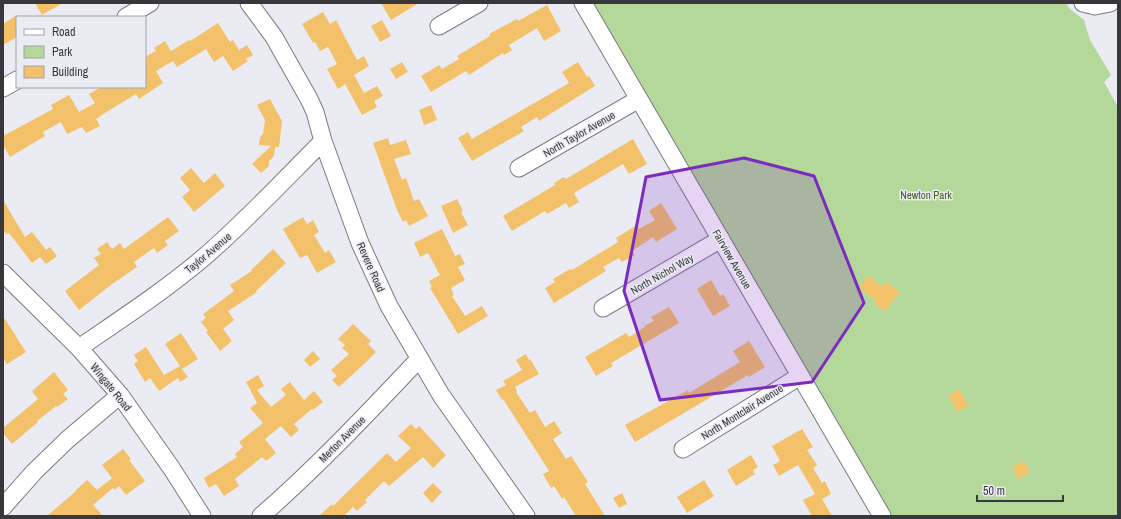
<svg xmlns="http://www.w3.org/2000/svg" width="1121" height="519" viewBox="0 0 1121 519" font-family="'Archivo Narrow',sans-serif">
<rect width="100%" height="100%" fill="#ebebf3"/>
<path fill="#b4d79a" d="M591 3H1066L1070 9 1084 20 1090 40 1111 75 1104 82 1118 107V516H891Z"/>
<path fill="#f4c16b" d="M35 3H63L42 15Z
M381 3H419L391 20Z
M547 5 561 31 544 41 537 28 509 45 512 50 504 55 503 53 469 75 466 71 431 92 421 76 439 65 442 69 459 59 457 56 490 36 489 34 517 19 518 21Z
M323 12 330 24 336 20 357 60 364 56 369 66 354 75 364 93 377 86 383 96 374 101 377 107 362 115 345 84 338 89 327 69 337 64 328 47 320 51 315 42 313 43 302 24Z
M17 15V37L3 45V24Z
M382 20 391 36 380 42 371 26Z
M218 23 230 42 233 40 239 50 247 45 253 55 246 59 248 61 233 71 223 56 214 62 206 49 177 67 173 61 156 71 163 83 139 99 136 94 108 111 96 119 100 126 86 133 82 127 67 134 61 122 43 132 45 136 10 157 3 145V136L53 109 51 105 69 95 79 112 95 103 89 94 101 87H145V57L156 51 154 48 165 41 171 51 189 40 190 41Z
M402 62 408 72 396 79 390 69Z
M578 62 587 77 589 76 595 86 539 121 537 117 521 127 524 131 472 161 458 138 468 132 472 139 569 83 562 72Z
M270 99 282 121 279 147H275L274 156 269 161V166L261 173 252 164 271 146 259 145 260 137 263 134 265 120 257 105Z
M431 105 437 120 424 125 419 110Z
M388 138 390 145 406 140 411 154 394 159 402 180 406 178 414 201 419 199 428 216 409 226 406 220 403 222 397 210 373 143Z
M633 139 647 164 629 174 623 164 574 193 579 202 569 208 566 203 547 214 545 211 512 231 503 216 555 185 554 183 564 177 566 179Z
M191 168 204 183 215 173 225 186 194 212 182 197 190 190 180 178Z
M457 199 463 211 461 212 468 225 453 233 441 206Z
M3 200 25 237 32 232 46 250 50 247 57 256 46 264 40 257 32 263 9 233 6 234 3 229Z
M661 203 677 229 656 242 653 237 632 251 635 255 622 262 619 258 603 267 606 271 554 303 545 288 555 282 553 279 570 269 572 270 618 242 616 238 637 225 639 229 655 220 649 211Z
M168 217 179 231 165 241 168 245 157 253 154 248 134 262 137 267 112 284 79 310 65 291 99 265 94 258 101 254 97 249 107 242 112 249 120 243 124 249Z
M303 217 307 224 313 220 319 232 314 235 325 253 329 250 336 262 317 273 307 255 300 258 283 229Z
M442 229 455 256 460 254 465 264 458 267 465 280 451 288 454 295 452 296 465 316 482 306 488 316 458 334 430 288 432 287 429 281 440 275 428 253 420 257 414 243Z
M273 249 286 263 256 291 257 292 228 311 234 320 223 329 232 341 220 351 206 332 208 331 201 322 206 318 203 314 234 291 230 285 252 271 251 270Z
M868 276 882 287 886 282 900 292 885 311 874 303 876 300 859 288Z
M711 280 720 296 723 294 730 306 713 316 697 289Z
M669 307 679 323 611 363 613 366 596 376 585 357 626 333 629 337 645 327 644 326 654 321 651 317Z
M3 316 26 352 7 364 3 358Z
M353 324 371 341 368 344 376 352 364 364 339 387 332 380 337 376 331 370 349 354 342 348 345 345 338 339Z
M181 333 198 359 182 369 188 377 180 382 178 378 159 391 150 378 145 382 134 364 138 361 134 355 146 347 164 375 180 366 165 344Z
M749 341 765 367 749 377 748 375 635 442 625 425 688 390 689 393 740 362 733 351Z
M313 351 320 359 310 367 304 360Z
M526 354 529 360 530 359 539 374 515 387 517 391 516 392 530 413 535 410 545 427 554 421 562 433 553 439 566 459 571 456 588 482 585 484 605 516H576L564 497 562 499 554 486 551 488 543 474 549 471 503 399 502 400 496 390 506 385 503 381 522 370 516 360Z
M54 372 68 390 63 394 68 399 57 407 56 406 37 421 38 422 12 444 3 433V428L38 399 32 391Z
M258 375 264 386 257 390 271 407 286 395 281 389 290 382 304 400 314 391 323 402 313 410 312 409 294 424 299 430 291 437 281 426 265 439 276 453 266 461 262 457 235 479 239 486 224 496 216 484 209 488 204 478 237 457 235 454 243 447 239 442 263 423 250 408 257 403 246 382Z
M959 389 968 406 957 412 949 395Z
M411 424 416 429 419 426 446 455 433 468 423 457 389 486 384 481 365 500 367 502 357 511 353 507 344 516H319L332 504 333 506 387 453 396 462 411 448 398 436Z
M802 429 813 447 807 450 817 465 813 468 822 483 825 481 831 494 822 499 832 516H812L803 500 815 494 798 465 779 476 773 465 780 461 772 446Z
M123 449 131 459 129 460 145 481 126 495 119 486 115 490 113 488 93 505 103 516H47L76 491H75L87 480 97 490 112 478 102 465Z
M751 455 758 467 753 470 755 474 736 486 727 470Z
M1024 461 1030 472 1018 479 1012 467Z
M704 480 714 496 687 513 677 497Z
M433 483 442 492 432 503 423 493Z
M622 493 627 504 619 508 613 498Z"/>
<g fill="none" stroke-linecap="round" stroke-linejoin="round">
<g stroke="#7a7a82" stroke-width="19">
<path id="minor" d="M249 3 274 37 309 99 315 112 323 141 360 243 389 306 441 395 526 516
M583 3 882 516
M1083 3 1095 6 1110 3
M126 17 150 3
M439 26 479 3
M3 88 17 80
M519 168 639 99
M3 273 79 348 120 395 172 469 202 516
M603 308 721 239
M79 348C121 319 164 291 203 258 245 222 283 181 323 141
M683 449 800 376
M3 507 34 472 67 440 120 395
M261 516C317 467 368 413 419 359"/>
</g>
<use href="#minor" stroke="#fff" stroke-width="17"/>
</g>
<path fill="#7b2cbf" fill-opacity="0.2" stroke="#7b2cbf" stroke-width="3" stroke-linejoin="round" d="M744 158 814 176 864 303 812 382 660 400 624 291 646 177Z"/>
<g text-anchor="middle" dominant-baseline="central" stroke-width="3" stroke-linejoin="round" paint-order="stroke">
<g font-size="11" fill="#38383c" stroke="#ebebf3">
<text transform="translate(579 134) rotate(-30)">North Taylor Avenue</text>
<text transform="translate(208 253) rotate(-40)">Taylor Avenue</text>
<text transform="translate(732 259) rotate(60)">Fairview Avenue</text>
<text transform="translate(371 267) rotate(66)">Revere Road</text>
<text transform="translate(662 274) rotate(-30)">North Nichol Way</text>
<text transform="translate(111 387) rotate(51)">Wingate Road</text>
<text transform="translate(742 412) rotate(-32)">North Montclair Avenue</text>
<text transform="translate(342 439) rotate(-45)">Merton Avenue</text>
</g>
<g font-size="11" fill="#3c640f" stroke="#ebebf3">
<text x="926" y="195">Newton Park</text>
</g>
</g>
<rect width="1121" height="519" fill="none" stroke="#38383c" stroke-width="8"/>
<rect x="16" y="16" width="130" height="72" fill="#ebebf3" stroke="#a3a3aa"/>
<rect x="24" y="29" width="20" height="6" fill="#ffffff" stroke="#a3a3aa"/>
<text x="52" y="36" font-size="12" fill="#38383c">Road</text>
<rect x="24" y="46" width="20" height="12" fill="#b4d79a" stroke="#a3a3aa"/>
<text x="52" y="56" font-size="12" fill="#38383c">Park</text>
<rect x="24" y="66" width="20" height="12" fill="#f4c16b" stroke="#a3a3aa"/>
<text x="52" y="76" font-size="12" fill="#38383c">Building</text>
<path d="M977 495v6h86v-6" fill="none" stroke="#38383c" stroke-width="2"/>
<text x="983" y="495" font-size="12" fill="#38383c" stroke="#ebebf3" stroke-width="3" paint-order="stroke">50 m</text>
</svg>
